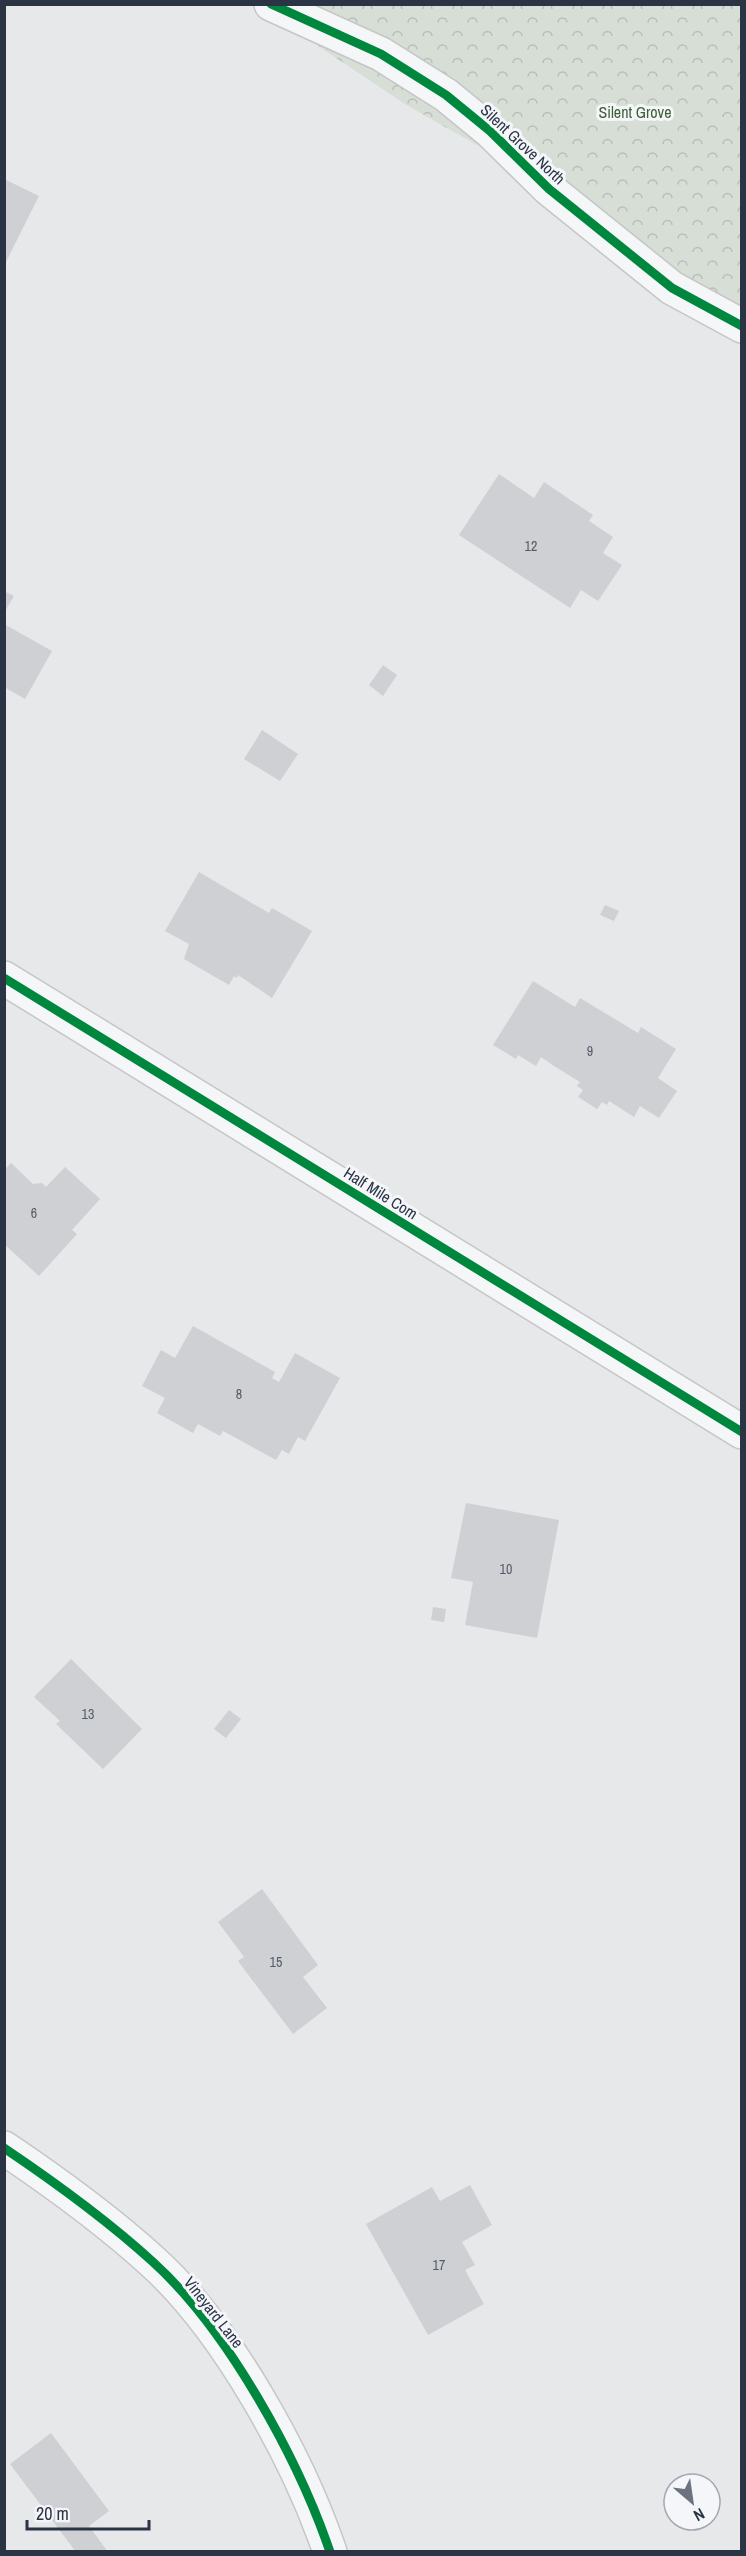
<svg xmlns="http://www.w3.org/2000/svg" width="746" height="2556" viewBox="0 0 746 2556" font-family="'Archivo Narrow',sans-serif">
<defs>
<pattern id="forest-crowns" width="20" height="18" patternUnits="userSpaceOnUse" patternTransform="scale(1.5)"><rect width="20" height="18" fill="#d6ded6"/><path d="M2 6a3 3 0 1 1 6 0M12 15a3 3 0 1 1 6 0" fill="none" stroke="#b8bfb9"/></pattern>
</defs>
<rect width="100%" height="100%" fill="#e6e8ea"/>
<path fill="url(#forest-crowns)" d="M257 5H741V323L624 228 408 106Z"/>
<path fill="#ced0d3" d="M4 179 39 196 4 266Z
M499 474 534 498 544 482 593 515 589 521 613 537 603 553 622 565 598 601 581 590 570 608 459 535Z
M4 591 14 596 4 613Z
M4 624 52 651 25 699 4 687Z
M383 665 397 675 383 696 369 685Z
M262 730 298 754 280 781 244 759Z
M199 872 269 913 272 908 312 931 272 998 238 975 237 978 234 976 229 985 184 959 189 944 165 931Z
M605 905 619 911 614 921 600 915Z
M533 981 575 1007 580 998 638 1033 641 1027 676 1049 658 1078 677 1091 659 1118 640 1106 634 1117 609 1101 607 1105 602 1102 597 1109 578 1097 583 1090 577 1086 580 1082 554 1066 541 1057 536 1066 518 1055 516 1059 493 1045Z
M11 1163 33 1184 42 1183 46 1187 65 1167 100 1199 72 1230 77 1234 39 1276 4 1244V1170Z
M193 1326 275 1372 272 1378 279 1382 295 1353 340 1378 305 1441 298 1437 289 1454 282 1450 276 1460 223 1431 220 1436 198 1424 193 1433 157 1413 165 1398 142 1386 161 1350 175 1358Z
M466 1503 559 1520 537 1638 465 1625 473 1582 451 1578Z
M433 1607 446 1609 444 1622 431 1620Z
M71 1659 142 1729 103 1769 56 1724 60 1721 34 1697Z
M229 1710 241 1719 226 1738 214 1729Z
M262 1889 318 1965 303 1977 327 2008 293 2034 238 1961 244 1957 218 1922Z
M470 2185 492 2225 462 2242 475 2265 465 2270 484 2304 428 2335 366 2224 432 2187 440 2201Z
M51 2433 109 2511 89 2526 108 2552H76L10 2464Z"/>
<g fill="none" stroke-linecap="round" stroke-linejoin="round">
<g stroke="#c4c6c8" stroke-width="36">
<path id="minor" d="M271 4 381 54 446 95 490 131 549 189 672 288 742 326
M4 978 742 1432
M4 2148C56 2183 107 2220 153 2262 227 2329 298 2458 330 2552"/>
</g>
<use href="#minor" stroke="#f5f6f7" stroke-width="33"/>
<g stroke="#f4f6f9" stroke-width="13">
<path id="cycleway" d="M271 4 381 54 446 95 490 131 549 189 672 288 742 326
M4 978 742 1432
M4 2148C56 2183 107 2220 153 2262 227 2329 298 2458 330 2552"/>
</g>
<use href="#cycleway" stroke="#00873e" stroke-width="9"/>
</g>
<g text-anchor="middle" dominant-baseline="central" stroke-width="6" stroke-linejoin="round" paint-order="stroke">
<g font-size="14" fill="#545c69">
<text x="531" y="546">12</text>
<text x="590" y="1051">9</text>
<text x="34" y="1213">6</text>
<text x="239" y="1394">8</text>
<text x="506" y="1569">10</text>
<text x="88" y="1714">13</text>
<text x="276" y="1962">15</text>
<text x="439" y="2265">17</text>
</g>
<g font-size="16" fill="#3f6138" stroke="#f4f6f9">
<text x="635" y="112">Silent Grove</text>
</g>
<g font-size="16" fill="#2b3445" stroke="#f4f6f9">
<text transform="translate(523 144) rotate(43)">Silent Grove North</text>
<text transform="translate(381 1193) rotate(32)">Half Mile Com</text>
<text transform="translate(214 2312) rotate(52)">Vineyard Lane</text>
</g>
</g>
<rect width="746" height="2556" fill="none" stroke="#2b3445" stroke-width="12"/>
<g transform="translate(692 2502) rotate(151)"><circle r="28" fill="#f4f6f9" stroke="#a4a8b1" stroke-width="1.5"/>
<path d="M0-4.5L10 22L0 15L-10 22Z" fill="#6c737f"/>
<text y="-9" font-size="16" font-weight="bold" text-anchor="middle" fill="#2b3445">N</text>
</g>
<path d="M27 2520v9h122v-9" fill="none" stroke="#2b3445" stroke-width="3"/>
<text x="36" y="2520" font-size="18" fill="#2b3445" stroke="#f4f6f9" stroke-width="4.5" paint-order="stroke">20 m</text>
</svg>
